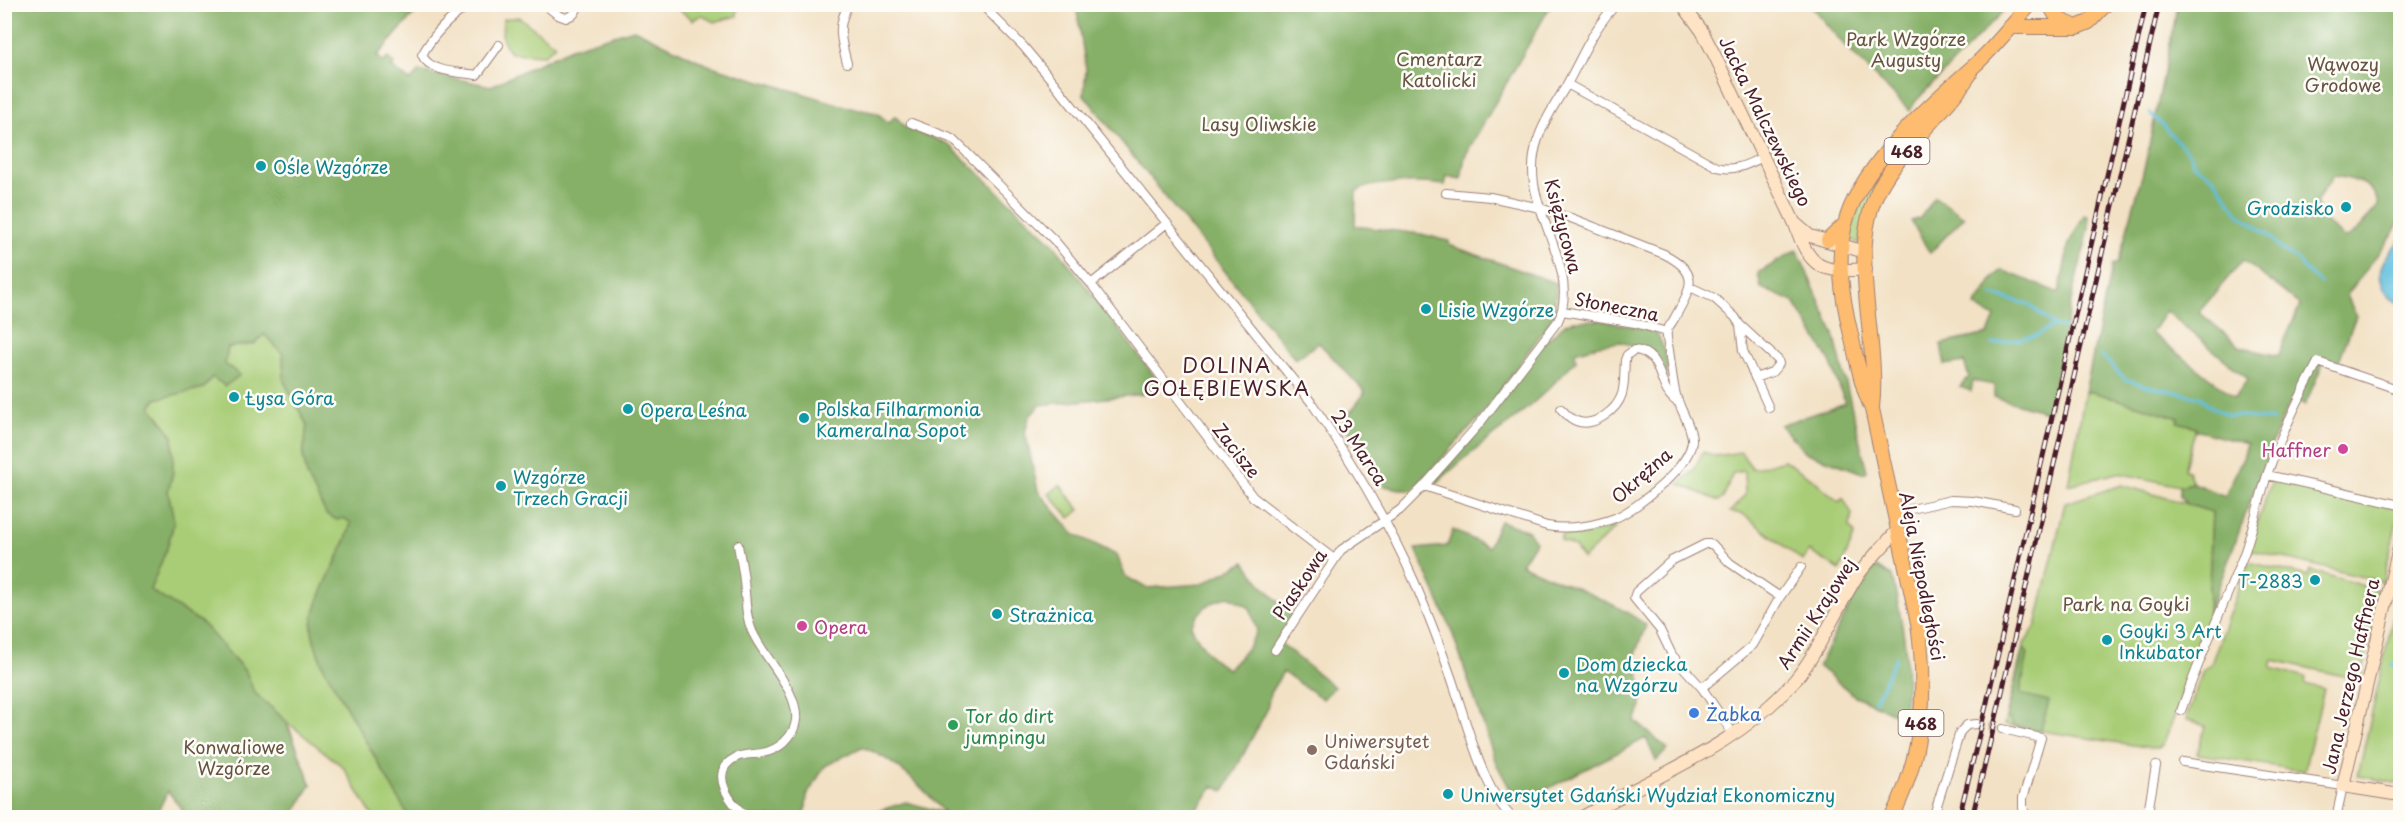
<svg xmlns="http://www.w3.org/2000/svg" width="2405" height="822" viewBox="0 0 2405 822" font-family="'Playpen Sans',sans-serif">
<rect width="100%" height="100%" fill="#fdfcf7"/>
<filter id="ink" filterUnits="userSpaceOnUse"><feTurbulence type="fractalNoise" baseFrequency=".0167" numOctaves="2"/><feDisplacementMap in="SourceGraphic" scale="12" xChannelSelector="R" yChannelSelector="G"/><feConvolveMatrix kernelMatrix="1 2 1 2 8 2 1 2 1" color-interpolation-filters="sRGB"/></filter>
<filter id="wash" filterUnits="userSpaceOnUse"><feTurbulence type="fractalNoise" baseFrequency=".008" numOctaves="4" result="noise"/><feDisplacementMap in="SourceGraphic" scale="24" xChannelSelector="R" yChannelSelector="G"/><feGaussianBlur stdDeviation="1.35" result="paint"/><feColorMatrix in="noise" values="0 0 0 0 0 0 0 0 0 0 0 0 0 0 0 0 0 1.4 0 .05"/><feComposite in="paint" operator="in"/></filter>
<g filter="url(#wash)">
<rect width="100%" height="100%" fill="#f2e1c4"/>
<path fill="#a9cd77" stroke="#7a7651" stroke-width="1.5" d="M673 5H737V16L714 22 701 15 693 20Z
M519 17 555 45 544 55 510 53 502 38 503 19Z
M1895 151 1898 153 1858 244 1849 237C1857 203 1874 178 1895 151Z
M264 334 283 354 284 381 307 425 303 456 344 518 351 523C344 556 312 597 312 629 313 642 318 654 323 666L409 817H373L343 767 287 722 311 784 295 813 202 623 149 590 167 548 174 522 168 491 173 472 162 420 150 407 155 399 212 377 225 364 228 347 254 344Z
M2085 392H2093L2180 418 2179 422 2196 427 2184 470 2188 471 2193 483 2180 486 2118 473 2068 485Z
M1703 452 1716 456 1741 452 1752 469 1784 460 1813 479 1839 502 1843 498 1852 514 1850 527 1855 534 1840 570 1809 551 1803 561 1743 514 1730 512 1745 495 1744 471 1733 473 1723 498 1719 501 1679 484 1693 471Z
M2273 478 2400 508 2383 582 2247 549Z
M1060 485 1080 510 1070 518 1049 494Z
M2122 485 2212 511 2208 615 2175 715 2163 744 2159 748H2152L2004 725 2024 644 2036 626 2065 503Z
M1617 526 1583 559 1575 547 1561 541V535H1584Z
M2248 562 2308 576 2310 570 2381 591 2361 680 2273 660 2271 668 2306 677 2305 684 2324 689 2304 771 2197 754 2205 726 2186 719 2203 670 2211 664Z
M2398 595 2400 596V784L2358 776Z"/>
<path fill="#86b068" stroke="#68684a" stroke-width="1.5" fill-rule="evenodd" d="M5 5H422L377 56 384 62 388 58 394 64 392 67 410 81 419 71 491 86 571 48 634 29 708 65 851 108 877 113 889 123 895 116 905 127 948 144 1053 243 1159 382 1156 389 1145 394 1040 405 1029 417 1025 432 1038 491 1074 534 1117 555 1125 576 1146 588 1202 584 1245 562 1262 585 1292 615 1278 641 1334 687 1323 699 1283 672 1270 693 1267 710 1224 791 1213 786 1192 817H859L906 802 945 813C923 788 894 758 862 747L825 766 807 795 805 817H409L323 666C318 654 313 642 312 629 312 597 344 556 351 523L344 518 337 520 326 514 307 476 303 456 307 425 284 381 283 354 264 334 254 344 228 347 225 364 240 375 225 386 212 377 204 388 156 399 151 407 173 436V472L168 491 174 522 167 548 150 590 202 623 246 672 254 692 286 721 311 784 295 812 304 817H187L168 791 155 817 5 818ZM1229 596 1250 608 1257 631 1247 649 1228 669C1211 661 1199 642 1191 626 1201 607 1209 603 1229 596Z
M1076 5H1551L1465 156 1461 179 1447 176 1445 185C1424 182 1373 180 1356 192L1355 226 1421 234 1449 241V245L1556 283 1555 310 1549 323 1481 416 1412 491 1384 486 1343 423 1365 392 1319 343 1295 359 1084 95 1086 69Z
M1810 5H2009L1915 102 1910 111 1845 46Z
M2178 5H2400V220L2392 235 2347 295 2356 316 2338 363 2325 359 2305 405 2292 397 2273 441 2208 615 2212 512 2186 504 2180 496V486L2193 483 2225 496 2243 457 2247 444 2195 430 2196 427 2178 422 2179 418 2093 392H2085L2112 265 2118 263 2145 165ZM2333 176C2352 179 2376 182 2378 206 2367 217 2358 235 2344 238L2323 219 2316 202ZM2243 260 2300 305 2278 356 2241 347 2199 312ZM2166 311 2248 379 2235 397 2151 333Z
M1935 197 1964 217 1930 253 1911 221 1920 218Z
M2084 215 2088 216 2089 229 2071 300 2049 413 1994 397V385L1973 381 1971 391 1960 387 1969 377 1964 362 1945 365 1941 344 1988 334 1995 317 1975 306 1995 276 2002 270 2059 293 2069 243Z
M1797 250 1834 334 1867 471 1863 473 1807 453 1780 425 1845 403 1830 361 1794 302 1761 288 1758 273Z
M1599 320 1646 329 1658 335C1664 349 1670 363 1666 377L1653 352 1621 342 1598 345 1575 352 1576 361C1564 371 1555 383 1543 394 1509 426 1470 451 1436 484L1433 483 1481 429 1538 348 1565 324 1573 321Z
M1500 521 1529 531 1535 542 1521 564C1562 584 1610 598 1646 625L1634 657 1643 688 1641 707 1635 721 1668 749 1656 761 1646 738 1545 790 1515 798 1496 763 1451 629 1416 549 1447 546 1453 530 1488 547Z
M1876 567 1892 576C1903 625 1912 666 1903 717L1855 696 1818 666 1858 590 1867 582 1868 575Z
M2023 647 2028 654 2020 694 2049 701 2041 730 2038 731 2013 725 2007 716Z"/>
<path fill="#60bfde" stroke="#556f84" stroke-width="1.5" d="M2400 240V303C2393 301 2389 297 2385 291 2373 269 2386 256 2400 240Z"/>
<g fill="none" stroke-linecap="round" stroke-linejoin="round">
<path stroke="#60bfde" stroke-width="3" d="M2150 113 2191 155 2193 164 2214 178 2238 213 2268 235 2281 249 2298 260 2303 268 2321 284
M1992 295 2028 304 2056 327 2064 328
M1992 344 2036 336 2054 325
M2101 355 2125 379 2143 385 2200 397 2213 408 2227 415 2273 420
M2392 665 2400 667
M1875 701 1896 657"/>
</g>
</g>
<g filter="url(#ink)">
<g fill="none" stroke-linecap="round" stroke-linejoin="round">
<path stroke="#d0baa5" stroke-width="8" stroke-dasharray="8 4" stroke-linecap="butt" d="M1977 724 2003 729"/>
<g stroke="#9e8078" stroke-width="10">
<path id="street" d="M471 4C449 18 434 33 422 55 430 73 460 72 477 75L499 45
M544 4 558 15 566 18 574 14 580 4
M694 4 697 8
M981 4 1023 46 1054 83 1311 402C1351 460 1387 519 1415 583 1428 614 1440 645 1451 677 1465 716 1482 791 1513 818
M847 63C841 41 836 25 849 4
M1567 84 1717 167C1735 172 1748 164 1763 157
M911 123 953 139 1055 241 1091 284 1253 497 1334 559
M1091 284 1167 223
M1690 287 1714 298 1735 317 1740 325 1743 351 1769 408
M1562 311 1635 323 1667 332
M1740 325 1778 360 1779 364 1772 372 1755 378
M1561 409C1565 413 1570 419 1576 421 1594 428 1617 410 1622 394 1625 384 1624 371 1625 360L1627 355 1634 350C1665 352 1656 392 1679 403
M2267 475 2400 505
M1424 486 1547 526C1568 530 1594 526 1615 518 1637 509 1694 464 1692 438 1690 422 1678 407 1675 391 1672 377 1671 363 1669 350 1668 344 1666 336 1667 331 1668 327 1672 323 1674 319 1691 288 1702 273 1664 254L1571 218 1540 208 1490 197 1446 193
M1894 513 1951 500 1973 501 2015 509
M738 545C740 557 743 569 744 581 746 598 745 615 752 631 763 657 799 691 796 720 794 737 779 750 762 753 754 755 743 753 735 758 707 772 731 805 748 818
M1275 650 1341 550 1400 510 1424 486 1480 423 1558 321C1578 276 1541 229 1534 184 1532 169 1533 153 1538 139 1544 120 1556 103 1566 86 1581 59 1594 26 1617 4
M1702 688 1753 645 1780 597 1801 567
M2181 711C2199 658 2223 607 2244 554 2253 528 2259 501 2267 475 2281 435 2298 399 2318 362L2400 390
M2003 729 2041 738 2023 798V808L2027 818
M1734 735 1702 688 1672 655 1660 630 1634 598 1636 592 1671 561 1705 544H1712L1730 563 1780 597
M2183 762 2343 786 2336 818
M1933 818 1960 732 1967 725 1977 724
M2147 818 2156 766"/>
</g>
<g stroke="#9e8078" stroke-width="14">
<path id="secondary" d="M1682 4 1702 31 1716 58 1795 224C1810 269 1821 273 1866 269
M1796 224 1810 236 1865 252
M2400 543 2343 786 2400 795
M1581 818C1655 775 1738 747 1795 680 1820 650 1835 611 1856 578 1868 561 1884 545 1898 530"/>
</g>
<g stroke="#9e8078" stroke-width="16">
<path id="primary" d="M2049 4 2058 19 2072 25
M2010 27H2077L2089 22 2106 4
M1828 240 1845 224
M1872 407C1880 339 1846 252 1879 189 1902 146 1944 115 1970 74
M1891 818C1924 757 1927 690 1918 623L1872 409C1861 385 1857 360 1851 335 1842 297 1835 256 1847 217 1866 160 1931 104 1975 65 1995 47 2012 24 2031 4"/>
</g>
<use href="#street" stroke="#fff" stroke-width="8"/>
<use href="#secondary" stroke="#fee4c5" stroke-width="12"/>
<use href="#primary" stroke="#fdbc6f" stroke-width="14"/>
<g stroke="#4a1f2b" stroke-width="5">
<path id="rail" d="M1959 818 1987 702 2146 4
M1972 818 1999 705 2159 4"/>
</g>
<use href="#rail" stroke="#fdfcf7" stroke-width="3" stroke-dasharray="9" stroke-linecap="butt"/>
</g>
</g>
<g fill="#0f9aa8" stroke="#fdfcf7" stroke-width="2">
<circle cx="261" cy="166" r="6"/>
<circle cx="2346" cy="207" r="6"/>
<circle cx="1426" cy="309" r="6"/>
<circle cx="234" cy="397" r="6"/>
<circle cx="628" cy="409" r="6"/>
<circle cx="804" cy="418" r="6"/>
<circle cx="501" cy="486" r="6"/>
<circle cx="2315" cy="580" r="6"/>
<circle cx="997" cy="614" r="6"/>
<circle cx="2107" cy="640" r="6"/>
<circle cx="1564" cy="673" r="6"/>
<circle cx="1448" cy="794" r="6"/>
</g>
<g fill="#d1479c" stroke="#fdfcf7" stroke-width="2">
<circle cx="2343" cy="449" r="6"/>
<circle cx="802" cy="626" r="6"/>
</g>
<circle fill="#3f7fe0" stroke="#fdfcf7" stroke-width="2" cx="1694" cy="713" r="6"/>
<circle fill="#2e9e5b" stroke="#fdfcf7" stroke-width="2" cx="953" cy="725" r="6"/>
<circle fill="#8d6e63" stroke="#fdfcf7" stroke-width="2" cx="1312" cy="750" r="6"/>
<g text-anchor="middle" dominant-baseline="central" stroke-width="5" stroke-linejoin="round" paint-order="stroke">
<g fill="#fdfcf7" stroke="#806168" stroke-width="1.5">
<rect x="1884.5" y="138" width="45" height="26" rx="4.5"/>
<rect x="1898.5" y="710" width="45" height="26" rx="4.5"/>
</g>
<g font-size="16" font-weight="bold" fill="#4a1f2b">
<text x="1907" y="151">468</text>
<text x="1921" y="723">468</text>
</g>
<g font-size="18" fill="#665342" stroke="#fdfcf7">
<text x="1906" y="38">Park Wzgórze<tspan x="1906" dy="21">Augusty</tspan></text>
<text x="1439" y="58">Cmentarz<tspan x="1439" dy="21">Katolicki</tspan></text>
<text x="2343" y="63">Wąwozy<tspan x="2343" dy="21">Grodowe</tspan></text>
<text x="1259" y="123">Lasy Oliwskie</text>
<text x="2126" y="603">Park na Goyki</text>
<text x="234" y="746">Konwaliowe<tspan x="234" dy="21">Wzgórze</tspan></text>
</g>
<g font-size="18" fill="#4a1f2b" stroke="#fdfcf7">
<text transform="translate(1766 121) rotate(64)">Jacka Malczewskiego</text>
<text transform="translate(1564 226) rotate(75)">Księżycowa</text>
<text transform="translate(1617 306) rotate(11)">Słoneczna</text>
<text transform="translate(1360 447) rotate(57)">23 Marca</text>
<text transform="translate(1237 450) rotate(52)">Zacisze</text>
<text transform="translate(1641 475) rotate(-41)">Okrężna</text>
<text transform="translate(1923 576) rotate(79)">Aleja Niepodległości</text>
<text transform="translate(1299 584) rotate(-56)">Piaskowa</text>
<text transform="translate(1816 613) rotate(-57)">Armii Krajowej</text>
<text transform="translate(2350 676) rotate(-77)">Jana Jerzego Haffnera</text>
</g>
<g font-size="18" fill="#0d838f" stroke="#fdfcf7" text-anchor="start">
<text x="273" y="166">Ośle Wzgórze</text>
<text x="2334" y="207" text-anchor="end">Grodzisko</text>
<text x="1438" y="309">Lisie Wzgórze</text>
<text x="246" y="397">Łysa Góra</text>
<text x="816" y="408">Polska Filharmonia<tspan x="816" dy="21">Kameralna Sopot</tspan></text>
<text x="640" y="409">Opera Leśna</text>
<text x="513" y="476">Wzgórze<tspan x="513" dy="21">Trzech Gracji</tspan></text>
<text x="2303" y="580" text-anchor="end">T-2883</text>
<text x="1009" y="614">Strażnica</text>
<text x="2119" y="630">Goyki 3 Art<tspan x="2119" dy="21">Inkubator</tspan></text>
<text x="1576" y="663">Dom dziecka<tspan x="1576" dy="21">na Wzgórzu</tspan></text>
<text x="1460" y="794">Uniwersytet Gdański Wydział Ekonomiczny</text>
</g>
<g font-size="18" fill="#b23c85" stroke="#fdfcf7" text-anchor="end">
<text x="2331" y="449">Haffner</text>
<text x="814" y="626" text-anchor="start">Opera</text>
</g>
<g font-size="18" fill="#366cbe" stroke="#fdfcf7" text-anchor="start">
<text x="1706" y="713">Żabka</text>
</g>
<g font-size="18" fill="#27864d" stroke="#fdfcf7" text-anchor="start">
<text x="965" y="715">Tor do dirt<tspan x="965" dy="21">jumpingu</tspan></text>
</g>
<g font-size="18" fill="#785e54" stroke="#fdfcf7" text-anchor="start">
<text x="1324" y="740">Uniwersytet<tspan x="1324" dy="21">Gdański</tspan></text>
</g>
<g font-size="20" letter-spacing="1.5" fill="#4a1f2b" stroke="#fdfcf7">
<text x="1227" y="365">DOLINA<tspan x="1227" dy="23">GOŁĘBIEWSKA</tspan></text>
</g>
</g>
<rect width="2405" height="822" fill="none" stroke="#fdfcf7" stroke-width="24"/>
</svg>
